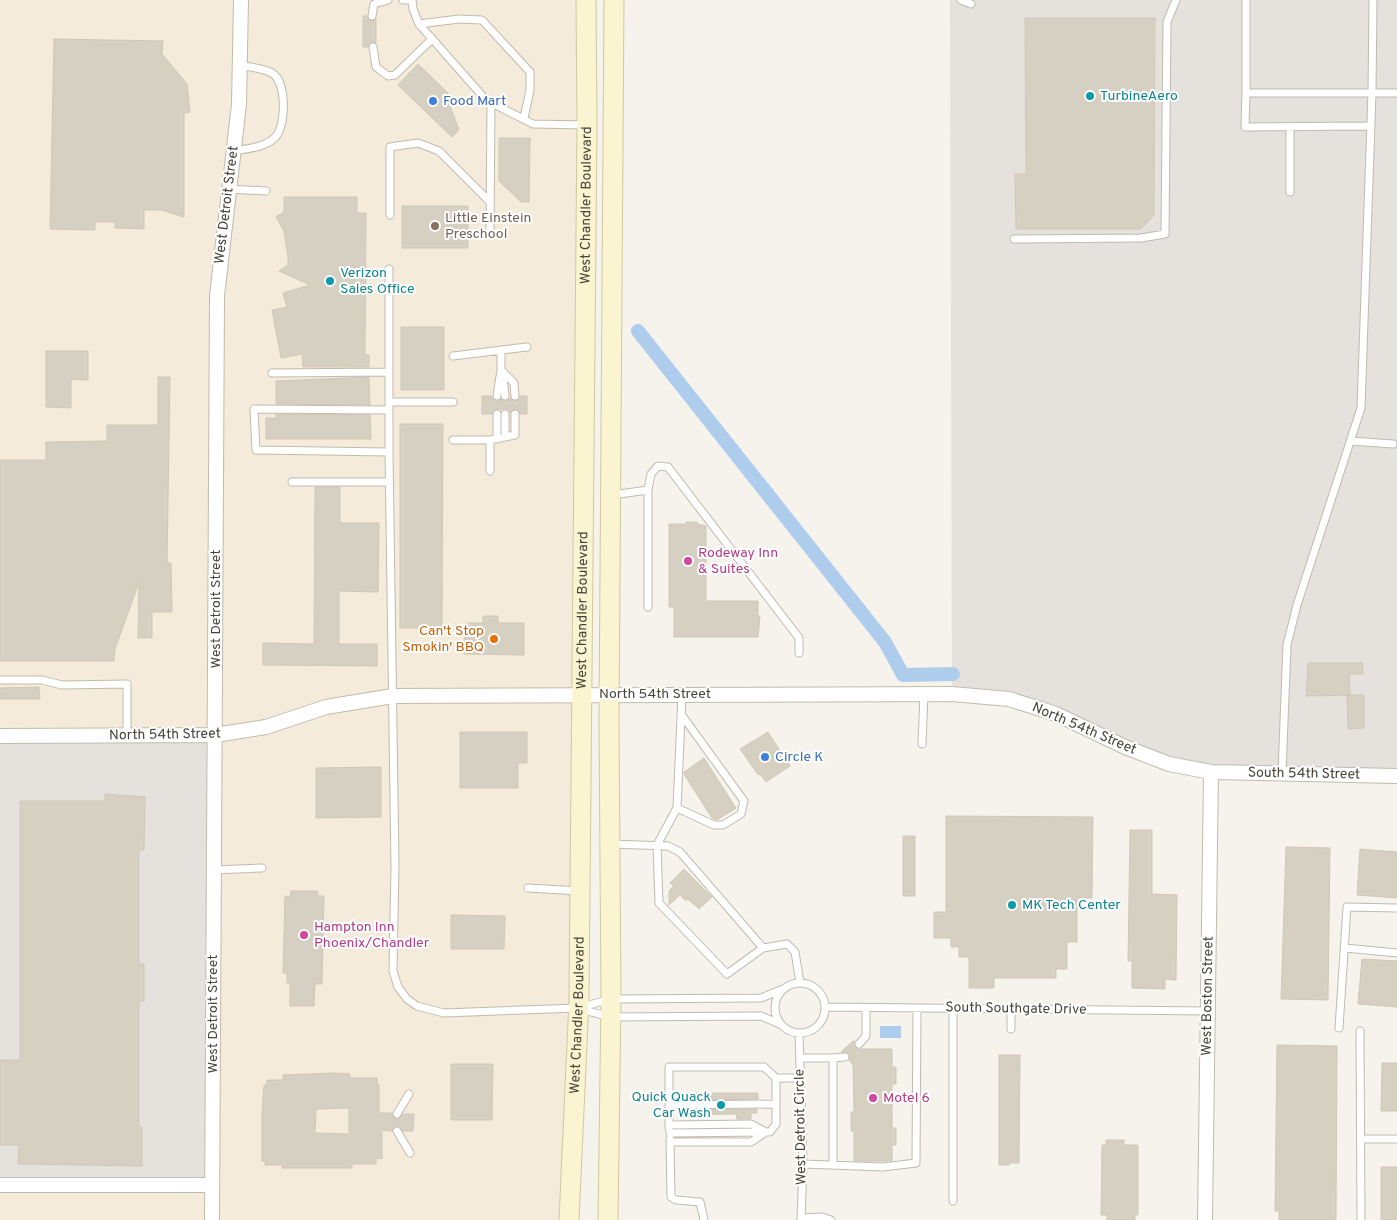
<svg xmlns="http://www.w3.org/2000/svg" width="1397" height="1220" viewBox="0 0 1397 1220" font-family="Overpass,sans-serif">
<rect width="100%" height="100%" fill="#f5f3ec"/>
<path fill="#f4ebda" d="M0 0H586L569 1220H0Z"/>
<path fill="#e5e2dd" d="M950 0H1397V773L1169 764 1056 714 952 694Z
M215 735 212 1185H0V736Z"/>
<path fill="#e4e3e0" d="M1393 85H1397V466H1393Z"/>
<path fill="#aecdec" d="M901 1026V1038H880V1026Z"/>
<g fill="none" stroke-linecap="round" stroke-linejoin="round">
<path stroke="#aecdec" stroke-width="14" d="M638 331 885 642 903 675 953 674"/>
</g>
<path fill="#d6d0c2" stroke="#d0c8b6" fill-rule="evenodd" d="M363 16H367L371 21 376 19V43H370L368 47H363Z
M1025 18H1155L1154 215 1141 229H1016L1015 174H1026Z
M54 39 163 41 162 54 187 84 190 112 184 113V217L162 210H144V229L115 228V222H95V230L50 229Z
M418 64 453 98 449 103 459 130 452 137 398 85Z
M499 138H530L529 202H521L499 181Z
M284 197H357V213H366L365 355H369V367H303L302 354 281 358 272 310 287 307 283 293 310 285 279 271 288 265V258L284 231 276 217 284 212Z
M402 206H468V248H402Z
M401 327H444V390H401Z
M46 351H88V380L71 379V408L46 407Z
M158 377H170L167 563H171L172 612H152V638H138L139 582 115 649 114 661H0V460H46V442L107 441V425H158Z
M369 377 370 405 276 404V381Z
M482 396H492L496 401 501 399 505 401 510 398 515 401 520 396H527V414H520L515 409 510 413 507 409H497L492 414H482Z
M276 414 370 415 371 439H266V418H276Z
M400 424H443L442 628H400Z
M315 487H340V523H379L378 592 339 591V644H377V666L263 665V643L314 644Z
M686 522H697V524L706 526V601H758V616H760L758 637H674V607H669V524H686Z
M483 616H498V623H524V655L464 654 465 623H483Z
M1308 663H1363V674H1349L1350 695 1306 696Z
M39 687 40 699H0V688Z
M1347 695H1364V728L1348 729Z
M460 732H527V763H518V788H460Z
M768 732 790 766 766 782 760 774 758 775 740 749Z
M704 758 736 808 717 820 712 818 684 774V772Z
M381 767V817L316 818V768Z
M105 794 145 797 144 850H139V964H144V1001H139V1127H142V1166L18 1164 19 1145H0V1060H20V801H105Z
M946 816 1093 817 1092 898H1077V942H1067V969H1056V978H994V988H969V957H959V947H951V938H934V912H946Z
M1130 830H1152V894L1177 895 1176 980 1165 979V989L1132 988V961H1128Z
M903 836H915V896H903Z
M1286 847 1330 848 1328 1000 1281 999Z
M1360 849 1397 852V898L1357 895Z
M684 869 712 897 699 909 688 899 686 901 680 895 669 905V891L674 886 670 883Z
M291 891H318V896H324L322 984H315L314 1006H290V983H287V973H283L285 896 290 897Z
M451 915 505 916 504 949H451Z
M1362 959 1397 961V1007L1358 1004Z
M854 1040V1045L858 1049H892V1067H896V1084H892V1128H896V1145H892V1161H854V1131H851V1112H854L853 1065 849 1060V1054L841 1052Z
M1277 1045 1337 1046 1336 1220H1279V1211H1275Z
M999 1055H1020L1019 1163H1009V1165H999Z
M1382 1063H1397V1111H1381Z
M451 1064H493L492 1120H451Z
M335 1073 350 1074V1078H377V1084H379V1113H392L396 1119 403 1114H414L413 1131H403L397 1126 392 1131 382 1130V1159L376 1158V1164H352V1168H282V1165H265V1161H262V1114L264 1085H267V1080H283V1075ZM349 1108V1134L315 1133 316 1109Z
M685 1093H758V1099L685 1100Z
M757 1109V1113H751V1119H737L736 1114 685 1115V1110Z
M1106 1140H1124V1145H1138V1215H1135V1220H1107V1215H1101L1102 1145H1106Z
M1381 1167H1397V1220H1381Z"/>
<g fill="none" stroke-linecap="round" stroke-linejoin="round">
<g stroke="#c0bbaf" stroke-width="9">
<path id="lane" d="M403 0H412
M412 0 413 9 419 24 486 100 533 124 587 125
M961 0 971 4
M1246 0V93H1372L1361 408 1297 605 1287 645 1282 773
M1373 0 1372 93H1397
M372 16 374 4 388 0
M419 24 459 19 482 20 530 72V90L524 118
M373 47 376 67 388 76 395 75 432 39
M1246 93 1245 127 1370 126
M234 151C246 149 269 147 277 135 286 122 287 79 270 72 261 68 249 67 239 65
M229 189 266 191
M1290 192V127
M390 215V147L418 143 439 151 490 202
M490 230 491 103
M1014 239 1141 238 1165 234 1167 22 1176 0
M389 269V452L395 866 393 971 398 987 407 999 417 1006 444 1013 578 1008 611 999 761 998 783 989
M501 350V370L514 383 515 396
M453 356 527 347
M272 373 389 372
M503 377 505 396
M497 396 501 370
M389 402H453
M497 414V439
M505 414V437
M453 440H490V471
M490 440 515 435V414
M1351 441 1393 444
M389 452 256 450 254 409 389 410
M292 482H389
M648 490V607
M612 495 648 490 651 474 658 466 668 467 799 638V653
M0 680H42L62 685 127 684V736
M682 695 677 808 657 845 659 903 727 974 763 948
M922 744 924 693
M677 808 714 825H723L741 814 744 801 681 714
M611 844 668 846 680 852 763 948 787 944 795 952 800 983
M214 870 262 868
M528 888 580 891
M1345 948 1397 953
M775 1008a25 25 0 1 1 50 0a25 25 0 1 1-50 0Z
M825 1007 1207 1011
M953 1008V1201
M1011 1008V1029
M580 1009 610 1017 761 1016 782 1025
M1339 1028 1347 907 1397 908
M1360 1031 1361 1220
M799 1033 803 1164 801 1220
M859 1044 866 1036V1008
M800 1058H833V1165
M833 1058 845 1057
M776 1104 669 1105V1067H764L776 1078H801
M669 1105V1128
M397 1114 409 1094
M669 1125 751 1124 766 1132 751 1142H670
M397 1131 410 1153
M670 1133 770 1132 776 1124V1078
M670 1139 671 1197 676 1200 700 1202 704 1220
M1361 1139H1397
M803 1164 883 1167 916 1163 917 1008
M803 1218 822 1217 831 1220"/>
</g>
<g stroke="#c0bbaf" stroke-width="16">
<path id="street" d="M0 736 215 735 266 727 326 707 393 696 952 694 1009 699 1056 714 1125 747 1169 764 1211 772 1397 776
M0 1185H212
M212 1220 217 296 239 104 241 0
M1205 1220 1211 772"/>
</g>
<g stroke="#d0c8a0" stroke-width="21">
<g id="secondary">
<path id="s1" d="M569 1220 579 1000 587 125 586 0"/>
<path d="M608 1220 611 999 609 722 614 0"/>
</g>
</g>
<use href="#lane" stroke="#fff" stroke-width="7"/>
<use href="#street" stroke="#fff" stroke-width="14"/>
<use href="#secondary" stroke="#fbf4d0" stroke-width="19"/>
</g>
<g fill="#0f9aa8" stroke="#fff" stroke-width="2">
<circle cx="1090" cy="96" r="5"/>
<circle cx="330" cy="281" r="5"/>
<circle cx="1012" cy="905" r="5"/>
<circle cx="721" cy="1105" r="5"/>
</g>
<g fill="#3f7fe0" stroke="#fff" stroke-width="2">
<circle cx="433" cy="101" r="5"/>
<circle cx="765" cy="757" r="5"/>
</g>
<circle fill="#8d6e63" stroke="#fff" stroke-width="2" cx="435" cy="226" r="5"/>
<g fill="#d1479c" stroke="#fff" stroke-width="2">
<circle cx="688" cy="561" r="5"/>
<circle cx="304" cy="935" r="5"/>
<circle cx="873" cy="1098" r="5"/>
</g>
<circle fill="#e8710a" stroke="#fff" stroke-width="2" cx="494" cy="639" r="5"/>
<g text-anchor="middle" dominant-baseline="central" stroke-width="4" stroke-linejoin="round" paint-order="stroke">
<g font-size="14" fill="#0d838f" stroke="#fff" text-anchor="start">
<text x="1100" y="96">TurbineAero</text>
<text x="340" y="273">Verizon<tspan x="340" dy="16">Sales Office</tspan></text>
<text x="1022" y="905">MK Tech Center</text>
<text x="711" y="1097" text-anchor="end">Quick Quack<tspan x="711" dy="16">Car Wash</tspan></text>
</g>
<g font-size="14" fill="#366cbe" stroke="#fff" text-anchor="start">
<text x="443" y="101">Food Mart</text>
<text x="775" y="757">Circle K</text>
</g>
<g font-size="14" fill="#49443a" stroke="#fff">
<text transform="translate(227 205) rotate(-83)">West Detroit Street</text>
<text stroke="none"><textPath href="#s1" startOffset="1015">West Chandler Boulevard</textPath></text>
<text transform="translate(216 609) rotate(-90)">West Detroit Street</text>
<text stroke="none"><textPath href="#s1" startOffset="610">West Chandler Boulevard</textPath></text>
<text x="655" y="694">North 54th Street</text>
<text transform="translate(1084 729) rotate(23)">North 54th Street</text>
<text transform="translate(165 735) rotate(-1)">North 54th Street</text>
<text transform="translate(1304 774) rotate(1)">South 54th Street</text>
<text transform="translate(1208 996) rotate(-89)">West Boston Street</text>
<text transform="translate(1016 1009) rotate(1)">South Southgate Drive</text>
<text transform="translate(213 1014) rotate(-90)">West Detroit Street</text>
<text stroke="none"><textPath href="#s1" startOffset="205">West Chandler Boulevard</textPath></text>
<text transform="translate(801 1127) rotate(-91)">West Detroit Circle</text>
</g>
<g font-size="14" fill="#785e54" stroke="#fff" text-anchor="start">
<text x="445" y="218">Little Einstein<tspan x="445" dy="16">Preschool</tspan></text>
</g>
<g font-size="14" fill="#b23c85" stroke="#fff" text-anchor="start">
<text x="698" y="553">Rodeway Inn<tspan x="698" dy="16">&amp; Suites</tspan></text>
<text x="314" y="927">Hampton Inn<tspan x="314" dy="16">Phoenix/Chandler</tspan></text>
<text x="883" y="1098">Motel 6</text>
</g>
<g font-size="14" fill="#c56008" stroke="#fff" text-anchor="end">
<text x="484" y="631">Can't Stop<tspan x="484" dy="16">Smokin' BBQ</tspan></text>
</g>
</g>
</svg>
